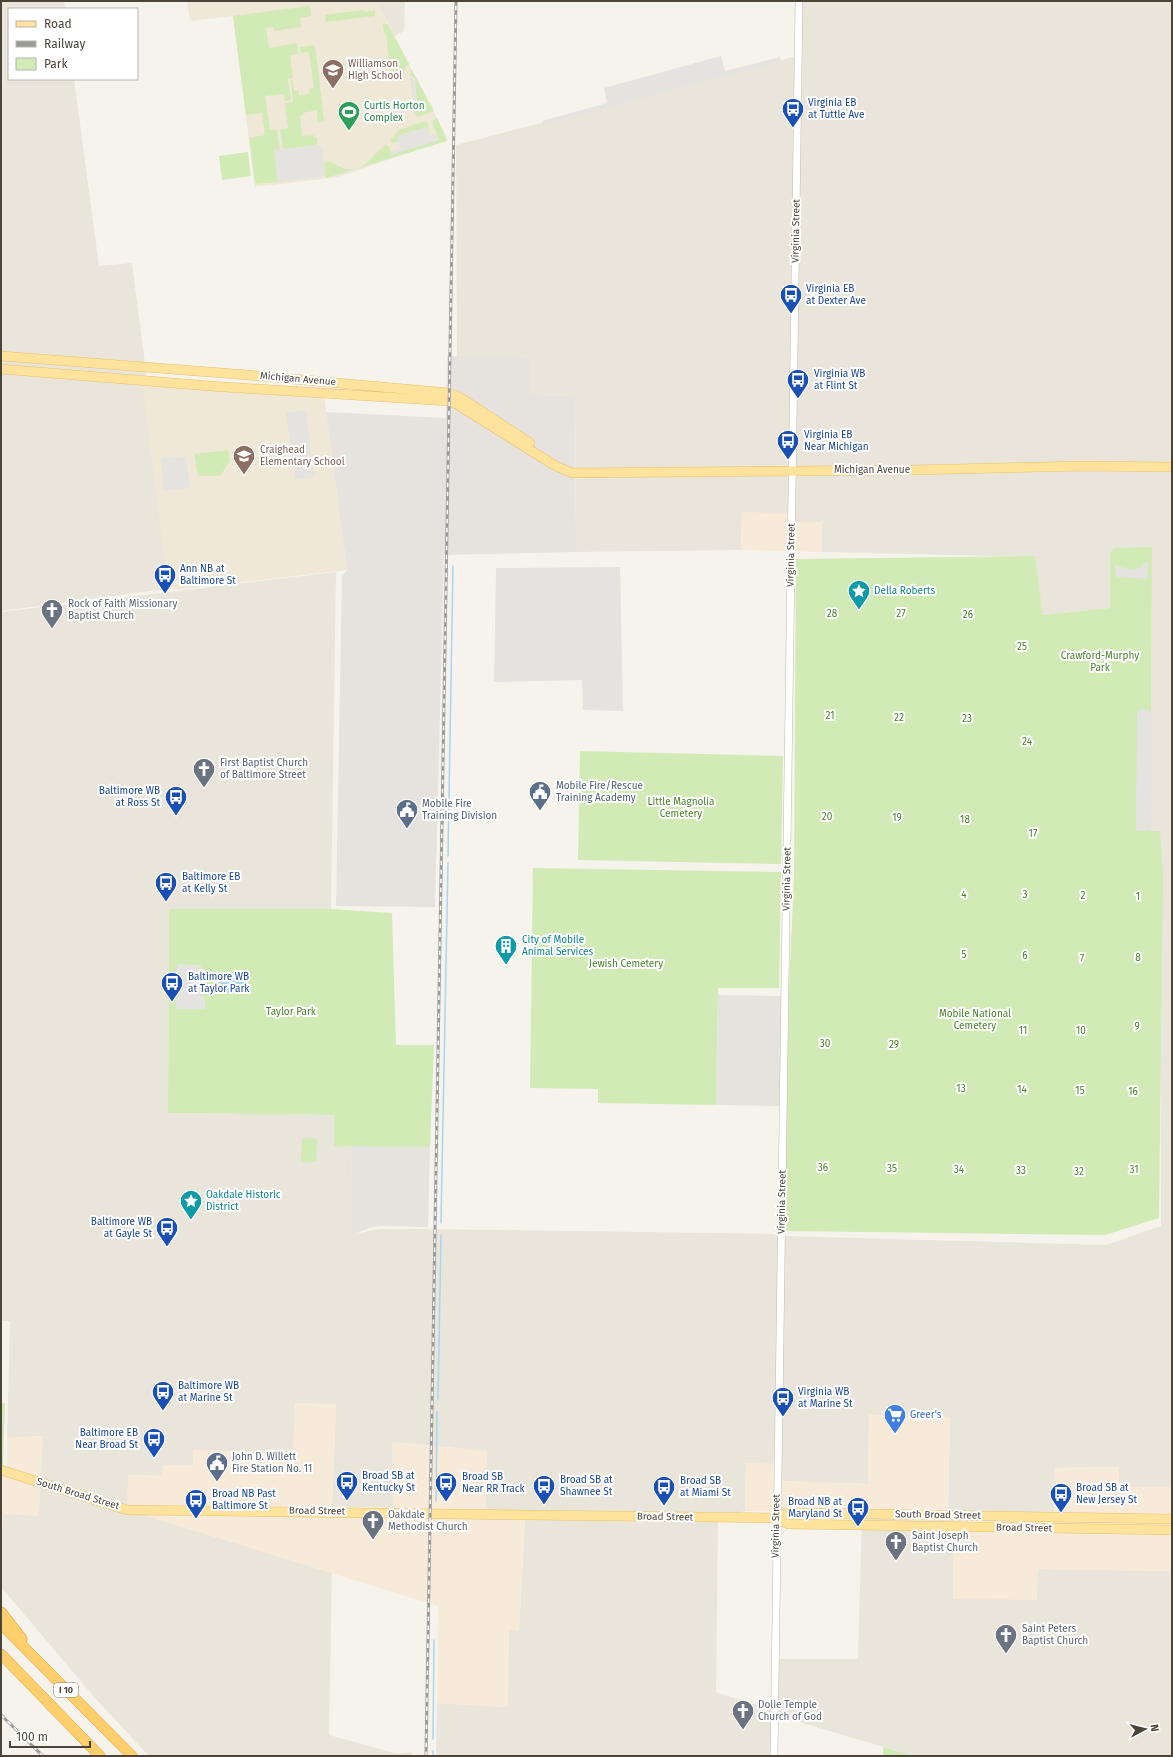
<svg xmlns="http://www.w3.org/2000/svg" width="1173" height="1757" viewBox="0 0 1173 1757" font-family="'Fira Sans',sans-serif">
<rect width="100%" height="100%" fill="#f6f3ec"/>
<path fill="#eae5da" d="M1 1H64L65 9H9V79H74L99 266 132 263 174 588 1 611Z
M376 1H405L404 31 395 36Z
M802 1H1172V1487H1119V1467L1056 1468 1054 1517 948 1516 950 1417 869 1415 868 1484 782 1481 746 1463 745 1511 718 1518 716 1692 775 1711 774 1756H436L437 1703 507 1707 509 1628 519 1631 525 1521 485 1520 487 1451 392 1442 394 1508 332 1507 336 1404 293 1453 193 1450V1465H163L162 1476 128 1475 332 1571 329 1735 398 1754 412 1752V1756H149L95 1698 1 1587V1527H3V1514L43 1436 7 1438 10 1321H1V612L336 572 331 909H169L168 1113 334 1115V1145L352 1146 350 1235 379 1229H430L781 1234 785 1236 1106 1245 1161 1226 1160 832 1151 831 1152 550 1110 552V608L1043 615 1034 557 822 552V522H794L742 512 741 550 576 552 575 395 529 394 530 358H457L456 145 801 55Z
M862 1512 944 1513V1536H953V1599L1038 1569 1172 1571V1756H914L779 1716 777 1659H858Z"/>
<path fill="#f7ead8" d="M742 512 794 513V522H822V552L741 550Z
M295 1403 336 1404 332 1507H394L392 1442 487 1451 485 1520H525L519 1631 509 1629 508 1707 437 1703 438 1606 127 1510 128 1475 162 1476 163 1465H193V1450L293 1453Z
M869 1415 950 1417 947 1530 1053 1531 1055 1468 1119 1467V1487H1172V1571L1038 1569 1037 1600 953 1599V1536H944V1513L745 1511 746 1463 782 1464V1481L868 1484Z
M43 1436 39 1516 3 1514V1527H1V1470L7 1471V1438Z"/>
<path fill="#e6e2dd" d="M447 356 530 358V394L575 395 576 552 444 555 435 907 336 906 342 577 347 570 326 412 446 418Z
M718 995 782 996 781 1106 716 1105Z
M352 1146 430 1147 428 1227 379 1226 369 1228 350 1236Z"/>
<path fill="#efe8d6" d="M187 1H376L448 139 338 177 255 187 233 16 190 21Z
M142 379 324 394 347 570 173 590 168 580 164 554Z"/>
<path fill="#d2eab5" d="M310 6 311 16 300 18 301 27 274 31V27L266 28 269 48 297 43 298 54 290 55 293 78 288 79 291 100 285 101 284 94 265 96 270 130H277L280 150 274 151 278 182 255 184 249 138 265 135 262 113 246 115 233 16Z
M363 10 364 12 375 10V16L326 22 325 15Z
M383 24H388L409 64 404 70 403 76 391 77 386 33H384Z
M315 45 324 121 318 123 317 110 303 113 304 115 300 116 302 136 314 135V138L317 137V145L283 149 280 129 288 128 285 103 293 102 291 81 293 80 294 91 299 90V95L310 94 309 89 314 88 309 52 300 53V47Z
M412 70 434 111 417 117 414 111 418 113 415 79 409 75Z
M437 118 447 141 326 178 324 164 326 162C334 161 336 166 343 168 364 175 372 154 386 145L389 147 392 154 439 140 432 121Z
M425 121 428 123 429 131 427 127 397 136 399 141 393 143 390 141 399 130Z
M248 152 251 176 222 180 219 156Z
M228 450 230 461 220 476H198L194 454Z
M1152 547 1151 831H1160L1163 874 1159 1218 1105 1235 785 1231 789 987 794 879 796 559 1035 556 1043 615 1110 608V552L1115 548Z
M580 751 783 756 781 864 578 860Z
M533 868 781 872 779 988H718L716 1105 598 1103V1089L530 1088Z
M169 909H331L392 913 396 1045H434L430 1147 334 1146V1115L168 1113Z
M302 1138 317 1139 316 1162H301Z
M4 1403H5L3 1466 1 1465V1404Z
M883 1747 914 1756H883Z"/>
<path fill="#e5e3e0" d="M721 56 725 71 780 57 781 61 543 124 542 121 607 103 604 88Z
M410 77 414 79 418 113 414 111Z
M427 127 430 136 437 134 439 140 391 155 390 151 401 148 397 136Z
M322 145 325 176 278 182 274 150Z
M306 410 314 477 295 480 286 412Z
M186 456 190 488 164 491 161 459Z
M1145 562H1148L1147 579 1116 577 1115 565 1132 570 1139 568Z
M620 567 623 711 583 710 582 680 494 682 496 568Z
M1141 709H1148L1149 711 1152 712 1151 830 1136 831 1137 711H1140Z
M177 964 201 965V996L205 997V1009H176Z"/>
<path fill="#a9d4f2" d="M221 972 246 973V984H237L236 992H220Z"/>
<g fill="none" stroke-linecap="round" stroke-linejoin="round">
<path stroke="#a9d4f2" stroke-width="1.5" d="M448 856 453 566
M441 1223 448 863
M438 1399 441 1235
M436 1501 437 1412
M433 1739 434 1640
M433 1756V1751"/>
<g stroke="#c2bbae" stroke-width="8">
<path id="minor" d="M774 1756 799 1"/>
</g>
<g stroke="#e6c16a" stroke-width="10">
<path id="major" d="M1 356 248 375 449 393 461 398 530 443
M1 369 210 386 449 401 458 405 554 465 572 473 913 470 1084 466 1172 467
M1 1470 127 1510 776 1518 788 1524 1172 1530
M776 1518 787 1513H806L1172 1519"/>
</g>
<g stroke="#e0a43c" stroke-width="11">
<path id="highway" d="M1 1612 22 1639
M1 1624 132 1756
M1 1654 100 1756"/>
</g>
<use href="#minor" stroke="#fff" stroke-width="7"/>
<use href="#major" stroke="#ffe39c" stroke-width="9"/>
<use href="#highway" stroke="#ffcf6e" stroke-width="10"/>
<g stroke="#9a9a9a" stroke-width="3">
<path id="rail" d="M1 1715 43 1756
M426 1756 456 1"/>
</g>
<use href="#rail" stroke="#fff" stroke-width="1.5" stroke-dasharray="4.5" stroke-linecap="butt"/>
</g>
<defs>
<g id="school-pin" transform="scale(1.15)"><path d="M0 17L-7.5 6A9.5 9.5 0 1 1 7.5 6Z" fill="#8d6e63" stroke="#fff"/><path d="M0-5L7-2L0 1L-7-2ZM-4 1L0 2.5L4 1V4Q0 6-4 4Z" fill="#fff"/></g>
<g id="bus-pin" transform="scale(1.15)"><path d="M0 17L-7.5 6A9.5 9.5 0 1 1 7.5 6Z" fill="#1a4fb4" stroke="#fff"/><path d="M-5-6H5V4H4V6H2V4H-2V6H-4V4H-5ZM-3.5-4V0h7V-4ZM-3.5 1.2v1.5H-2V1.2ZM2 1.2v1.5H3.5V1.2Z" fill="#fff"/></g>
<g id="stadium-pin" transform="scale(1.15)"><path d="M0 17L-7.5 6A9.5 9.5 0 1 1 7.5 6Z" fill="#2e9e5b" stroke="#fff"/><path d="M0-5a6.5 5 0 1 0 0 10a6.5 5 0 1 0 0-10ZM-3.5-1.8h7v3.6h-7Z" fill="#fff"/></g>
<g id="sight-pin" transform="scale(1.15)"><path d="M0 17L-7.5 6A9.5 9.5 0 1 1 7.5 6Z" fill="#0f9aa8" stroke="#fff"/><path d="M0-6L1.8-2.2L6-1.7L2.9 1.2L3.7 5.4L0 3.3L-3.7 5.4L-2.9 1.2L-6-1.7L-1.8-2.2Z" fill="#fff"/></g>
<g id="church-pin" transform="scale(1.15)"><path d="M0 17L-7.5 6A9.5 9.5 0 1 1 7.5 6Z" fill="#6b7280" stroke="#fff"/><path d="M-1.2-6h2.4v3.5h3.3v2.4h-3.3V6h-2.4V-.1h-3.3v-2.4h3.3Z" fill="#fff"/></g>
<g id="civic-pin" transform="scale(1.15)"><path d="M0 17L-7.5 6A9.5 9.5 0 1 1 7.5 6Z" fill="#5c6f8a" stroke="#fff"/><path d="M-.6-6.5H3V-4.5H.6V-3L4-1V1h2V6H-6V1h2V-1L-.6-3ZM-1.2 2.5V6h2.4V2.5Z" fill="#fff"/></g>
<g id="building-pin" transform="scale(1.15)"><path d="M0 17L-7.5 6A9.5 9.5 0 1 1 7.5 6Z" fill="#0f9aa8" stroke="#fff"/><path d="M-4-6H4V6H1V3H-1V6H-4ZM-2.5-4.3h1.7v1.8h-1.7ZM.8-4.3h1.7v1.8H.8ZM-2.5-1h1.7V.8h-1.7ZM.8-1h1.7V.8H.8Z" fill="#fff"/></g>
<g id="supermarket-pin" transform="scale(1.15)"><path d="M0 17L-7.5 6A9.5 9.5 0 1 1 7.5 6Z" fill="#3f7fe0" stroke="#fff"/><path d="M-6-5.5h2.5l.6 2H6L4.5 2H-2.5L-4.4-4H-6ZM-1.5 3.2a1.3 1.3 0 1 0 .1 0ZM3 3.2a1.3 1.3 0 1 0 .1 0Z" fill="#fff"/></g>
</defs>
<g fill-rule="evenodd">
<use href="#school-pin" x="333" y="70"/>
<use href="#bus-pin" x="793" y="109"/>
<use href="#stadium-pin" x="349" y="112"/>
<use href="#bus-pin" x="791" y="295"/>
<use href="#bus-pin" x="798" y="380"/>
<use href="#bus-pin" x="788" y="441"/>
<use href="#school-pin" x="244" y="456"/>
<use href="#bus-pin" x="165" y="575"/>
<use href="#sight-pin" x="859" y="591"/>
<use href="#church-pin" x="52" y="610"/>
<use href="#church-pin" x="204" y="769"/>
<use href="#civic-pin" x="540" y="792"/>
<use href="#bus-pin" x="176" y="797"/>
<use href="#civic-pin" x="407" y="810"/>
<use href="#bus-pin" x="166" y="883"/>
<use href="#building-pin" x="506" y="946"/>
<use href="#bus-pin" x="172" y="983"/>
<use href="#sight-pin" x="191" y="1201"/>
<use href="#bus-pin" x="167" y="1228"/>
<use href="#bus-pin" x="163" y="1392"/>
<use href="#bus-pin" x="783" y="1398"/>
<use href="#supermarket-pin" x="895" y="1415"/>
<use href="#bus-pin" x="154" y="1439"/>
<use href="#civic-pin" x="217" y="1463"/>
<use href="#bus-pin" x="347" y="1482"/>
<use href="#bus-pin" x="446" y="1483"/>
<use href="#bus-pin" x="544" y="1486"/>
<use href="#bus-pin" x="664" y="1487"/>
<use href="#bus-pin" x="1061" y="1494"/>
<use href="#bus-pin" x="196" y="1500"/>
<use href="#bus-pin" x="858" y="1508"/>
<use href="#church-pin" x="373" y="1521"/>
<use href="#church-pin" x="896" y="1542"/>
<use href="#church-pin" x="1006" y="1635"/>
<use href="#church-pin" x="743" y="1711"/>
</g>
<g text-anchor="middle" dominant-baseline="central" stroke-width="4" stroke-linejoin="round" paint-order="stroke">
<rect fill="#fff" stroke="#817c74" stroke-width="1" x="54" y="1683" width="24" height="14" rx="3"/>
<g font-size="9" font-weight="bold" fill="#4b4439">
<text x="66" y="1690">I 10</text>
</g>
<g font-size="10" fill="#785e54" stroke="#fff" text-anchor="start">
<text x="348" y="64">Williamson<tspan x="348" dy="12">High School</tspan></text>
<text x="260" y="450">Craighead<tspan x="260" dy="12">Elementary School</tspan></text>
</g>
<g font-size="10" fill="#164399" stroke="#fff" text-anchor="start">
<text x="808" y="103">Virginia EB<tspan x="808" dy="12">at Tuttle Ave</tspan></text>
<text x="806" y="289">Virginia EB<tspan x="806" dy="12">at Dexter Ave</tspan></text>
<text x="814" y="374">Virginia WB<tspan x="814" dy="12">at Flint St</tspan></text>
<text x="804" y="435">Virginia EB<tspan x="804" dy="12">Near Michigan</tspan></text>
<text x="180" y="569">Ann NB at<tspan x="180" dy="12">Baltimore St</tspan></text>
<text x="160" y="791" text-anchor="end">Baltimore WB<tspan x="160" dy="12">at Ross St</tspan></text>
<text x="182" y="877">Baltimore EB<tspan x="182" dy="12">at Kelly St</tspan></text>
<text x="188" y="977">Baltimore WB<tspan x="188" dy="12">at Taylor Park</tspan></text>
<text x="152" y="1222" text-anchor="end">Baltimore WB<tspan x="152" dy="12">at Gayle St</tspan></text>
<text x="178" y="1386">Baltimore WB<tspan x="178" dy="12">at Marine St</tspan></text>
<text x="798" y="1392">Virginia WB<tspan x="798" dy="12">at Marine St</tspan></text>
<text x="138" y="1433" text-anchor="end">Baltimore EB<tspan x="138" dy="12">Near Broad St</tspan></text>
<text x="362" y="1476">Broad SB at<tspan x="362" dy="12">Kentucky St</tspan></text>
<text x="462" y="1477">Broad SB<tspan x="462" dy="12">Near RR Track</tspan></text>
<text x="560" y="1480">Broad SB at<tspan x="560" dy="12">Shawnee St</tspan></text>
<text x="680" y="1481">Broad SB<tspan x="680" dy="12">at Miami St</tspan></text>
<text x="1076" y="1488">Broad SB at<tspan x="1076" dy="12">New Jersey St</tspan></text>
<text x="212" y="1494">Broad NB Past<tspan x="212" dy="12">Baltimore St</tspan></text>
<text x="842" y="1502" text-anchor="end">Broad NB at<tspan x="842" dy="12">Maryland St</tspan></text>
</g>
<g font-size="10" fill="#27864d" stroke="#fff" text-anchor="start">
<text x="364" y="106">Curtis Horton<tspan x="364" dy="12">Complex</tspan></text>
</g>
<g font-size="10" fill="#4b4439" stroke="#fff">
<text transform="translate(796 231) rotate(-89)">Virginia Street</text>
<text transform="translate(298 379) rotate(5)">Michigan Avenue</text>
<text x="872" y="470">Michigan Avenue</text>
<text transform="translate(791 555) rotate(-89)">Virginia Street</text>
<text transform="translate(787 879) rotate(-89)">Virginia Street</text>
<text transform="translate(782 1202) rotate(-89)">Virginia Street</text>
<text transform="translate(78 1494) rotate(17)">South Broad Street</text>
<text transform="translate(317 1511) rotate(1)">Broad Street</text>
<text transform="translate(938 1515) rotate(1)">South Broad Street</text>
<text transform="translate(665 1517) rotate(1)">Broad Street</text>
<text transform="translate(776 1526) rotate(-89)">Virginia Street</text>
<text transform="translate(1024 1528) rotate(1)">Broad Street</text>
</g>
<g font-size="10" fill="#0d838f" stroke="#fff" text-anchor="start">
<text x="874" y="591">Della Roberts</text>
<text x="522" y="940">City of Mobile<tspan x="522" dy="12">Animal Services</tspan></text>
<text x="206" y="1195">Oakdale Historic<tspan x="206" dy="12">District</tspan></text>
</g>
<g font-size="10" fill="#5b616d" stroke="#fff" text-anchor="start">
<text x="68" y="604">Rock of Faith Missionary<tspan x="68" dy="12">Baptist Church</tspan></text>
<text x="220" y="763">First Baptist Church<tspan x="220" dy="12">of Baltimore Street</tspan></text>
<text x="388" y="1515">Oakdale<tspan x="388" dy="12">Methodist Church</tspan></text>
<text x="912" y="1536">Saint Joseph<tspan x="912" dy="12">Baptist Church</tspan></text>
<text x="1022" y="1629">Saint Peters<tspan x="1022" dy="12">Baptist Church</tspan></text>
<text x="758" y="1705">Dolie Temple<tspan x="758" dy="12">Church of God</tspan></text>
</g>
<g font-size="10" fill="#4a7f2a" stroke="#fff">
<text x="832" y="614">28</text>
<text x="901" y="614">27</text>
<text x="968" y="615">26</text>
<text x="1022" y="647">25</text>
<text x="1100" y="656">Crawford-Murphy<tspan x="1100" dy="12">Park</tspan></text>
<text x="830" y="716">21</text>
<text x="899" y="718">22</text>
<text x="967" y="719">23</text>
<text x="1027" y="742">24</text>
<text x="681" y="802">Little Magnolia<tspan x="681" dy="12">Cemetery</tspan></text>
<text x="827" y="817">20</text>
<text x="897" y="818">19</text>
<text x="965" y="820">18</text>
<text x="1033" y="834">17</text>
<text x="964" y="895">4</text>
<text x="1025" y="895">3</text>
<text x="1083" y="896">2</text>
<text x="1138" y="897">1</text>
<text x="964" y="955">5</text>
<text x="1025" y="956">6</text>
<text x="1138" y="958">8</text>
<text x="1082" y="959">7</text>
<text x="626" y="964">Jewish Cemetery</text>
<text x="291" y="1012">Taylor Park</text>
<text x="975" y="1014">Mobile National<tspan x="975" dy="12">Cemetery</tspan></text>
<text x="1137" y="1027">9</text>
<text x="1023" y="1031">11</text>
<text x="1081" y="1031">10</text>
<text x="825" y="1044">30</text>
<text x="894" y="1045">29</text>
<text x="961" y="1089">13</text>
<text x="1022" y="1090">14</text>
<text x="1080" y="1091">15</text>
<text x="1133" y="1092">16</text>
<text x="823" y="1168">36</text>
<text x="892" y="1169">35</text>
<text x="959" y="1170">34</text>
<text x="1134" y="1170">31</text>
<text x="1021" y="1171">33</text>
<text x="1079" y="1172">32</text>
</g>
<g font-size="10" fill="#4e5e75" stroke="#fff" text-anchor="start">
<text x="556" y="786">Mobile Fire/Rescue<tspan x="556" dy="12">Training Academy</tspan></text>
<text x="422" y="804">Mobile Fire<tspan x="422" dy="12">Training Division</tspan></text>
<text x="232" y="1457">John D. Willett<tspan x="232" dy="12">Fire Station No. 11</tspan></text>
</g>
<g font-size="10" fill="#366cbe" stroke="#fff" text-anchor="start">
<text x="910" y="1415">Greer's</text>
</g>
</g>
<rect width="1173" height="1757" fill="none" stroke="#4b4439" stroke-width="4"/>
<rect x="8" y="8" width="130" height="72" fill="#ffffff" stroke="#b7b4b0"/>
<rect x="16" y="21" width="20" height="6" fill="#ffe39c" stroke="#b7b4b0"/>
<text x="44" y="28" font-size="12" fill="#4b4439">Road</text>
<rect x="16" y="41" width="20" height="6" fill="#9a9a9a" stroke="#b7b4b0"/>
<text x="44" y="48" font-size="12" fill="#4b4439">Railway</text>
<rect x="16" y="58" width="20" height="12" fill="#d2eab5" stroke="#b7b4b0"/>
<text x="44" y="68" font-size="12" fill="#4b4439">Park</text>
<g transform="translate(1145 1729) rotate(83)" stroke="#ffffff" stroke-width="3" paint-order="stroke">
<path d="M0-3L7 15L0 10L-7 15Z" fill="#4b4439"/>
<text y="-6" font-size="11" font-weight="bold" text-anchor="middle" fill="#4b4439">N</text>
</g>
<path d="M10 1741v6h80v-6" fill="none" stroke="#4b4439" stroke-width="2"/>
<text x="16" y="1741" font-size="12" fill="#4b4439" stroke="#ffffff" stroke-width="3" paint-order="stroke">100 m</text>
</svg>
